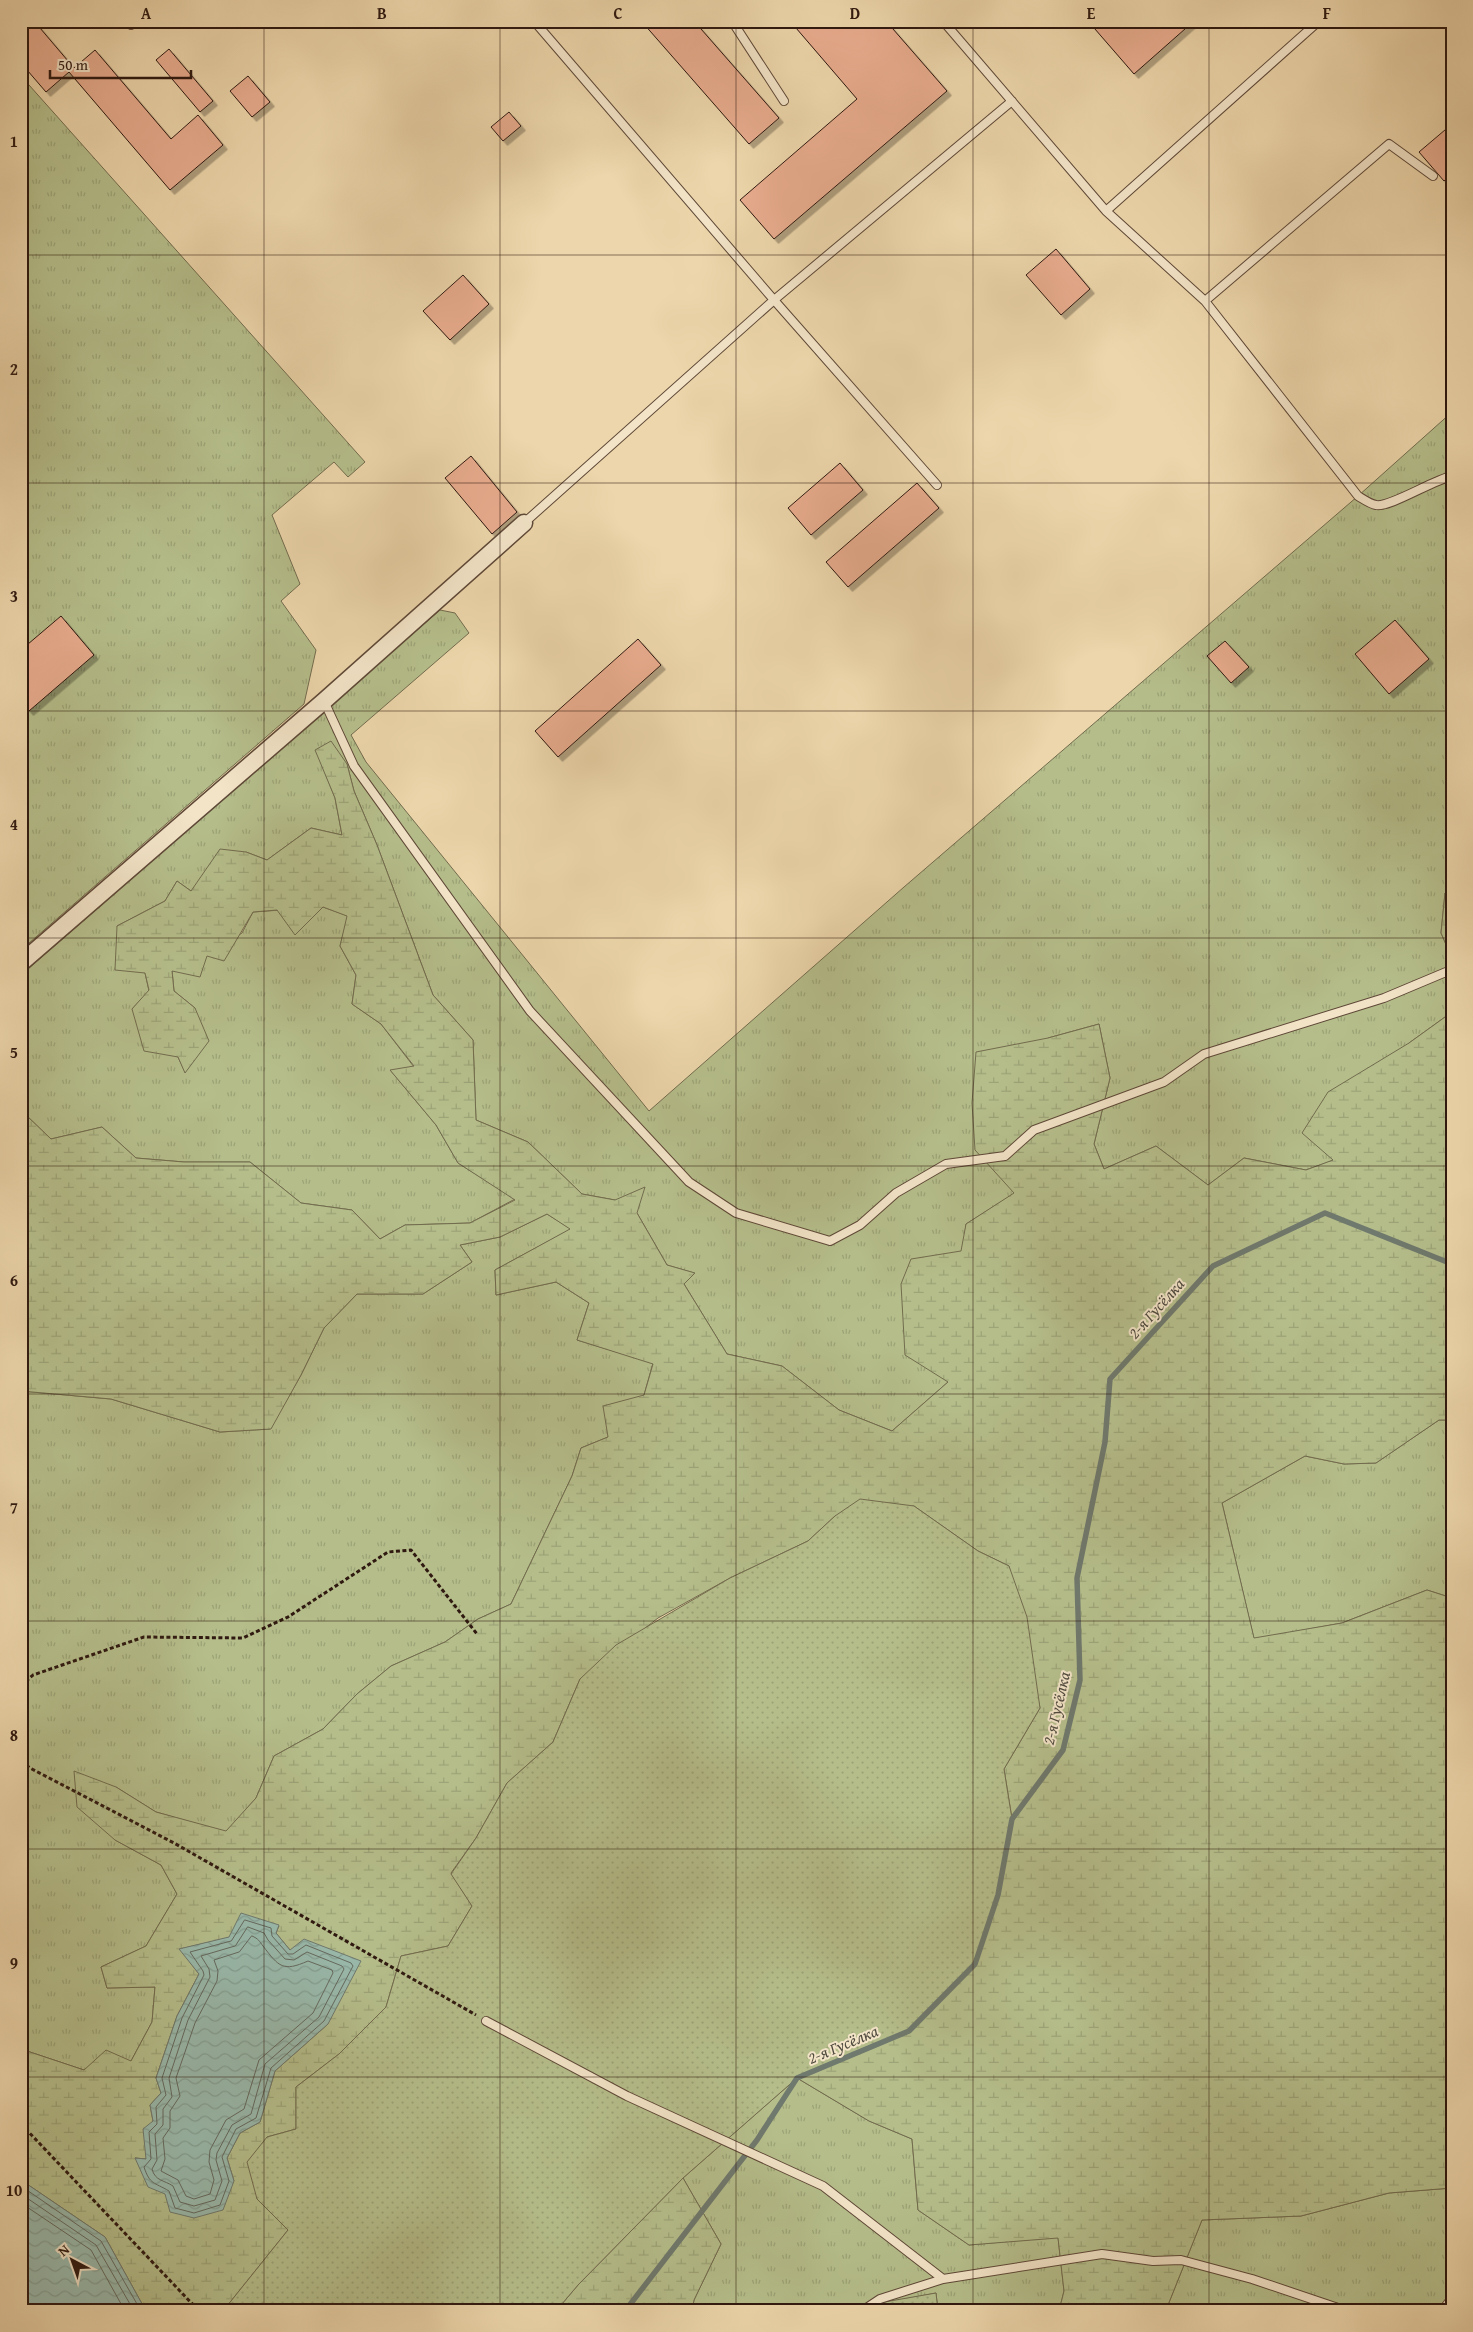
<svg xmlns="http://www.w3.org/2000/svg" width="1473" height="2332" viewBox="0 0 1473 2332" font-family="'Gentium Book Plus',serif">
<defs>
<pattern id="grass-tufts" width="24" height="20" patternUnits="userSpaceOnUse" patternTransform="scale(1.25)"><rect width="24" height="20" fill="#b5be8b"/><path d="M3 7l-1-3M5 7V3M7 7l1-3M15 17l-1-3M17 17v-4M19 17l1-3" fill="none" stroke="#9ca377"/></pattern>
<pattern id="wetland-marsh" width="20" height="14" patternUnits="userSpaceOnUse" patternTransform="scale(1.25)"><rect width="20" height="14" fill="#b5be8b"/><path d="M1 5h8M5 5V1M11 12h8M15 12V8" fill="none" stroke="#9ca377"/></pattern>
<pattern id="garden-dots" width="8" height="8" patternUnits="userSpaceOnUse" patternTransform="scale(1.25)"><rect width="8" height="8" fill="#b5be8b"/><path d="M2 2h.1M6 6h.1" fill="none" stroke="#9ca377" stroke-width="1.8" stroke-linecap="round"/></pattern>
<pattern id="water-waves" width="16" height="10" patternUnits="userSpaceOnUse" patternTransform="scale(1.25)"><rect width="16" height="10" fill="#99b9ab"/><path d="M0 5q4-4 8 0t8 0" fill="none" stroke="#849e92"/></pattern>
<filter id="shadow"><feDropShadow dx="4.5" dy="4.5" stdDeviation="0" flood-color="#0004"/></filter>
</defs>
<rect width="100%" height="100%" fill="#edd6ab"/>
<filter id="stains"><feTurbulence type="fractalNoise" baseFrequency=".004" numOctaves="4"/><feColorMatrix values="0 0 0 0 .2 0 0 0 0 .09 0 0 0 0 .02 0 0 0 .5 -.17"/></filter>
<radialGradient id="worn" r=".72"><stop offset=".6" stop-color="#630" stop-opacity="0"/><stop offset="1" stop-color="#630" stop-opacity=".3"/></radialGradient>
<path fill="url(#grass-tufts)" stroke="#726c4e" d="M21 76 365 462 348 477 334 462 272 515 300 584 281 601 316 650 304 704 21 950Z
M1452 412V892L1445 893 1441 933 1452 958V1012L1409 1043 1334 1160 1306 1170 1244 1158 1208 1185 1156 1146 1104 1169 1094 1144 1110 1078 1099 1024 1048 1038 975 1149 1015 1193 966 1224 948 1382 892 1431 839 1410 782 1366 727 1354 684 1284 694 1273 667 1265 637 1213 615 1200 582 1194 528 1142 476 1120 473 1040 433 995 377 845 354 791 347 764 316 750 335 798 342 835 311 828 267 860 246 852 191 891 177 881 165 901 117 926 145 973 149 991 132 1009 178 1057 185 1072 195 1008 174 991 172 970 207 955 242 933 253 912 323 907 348 916 340 946 356 975 352 1004 381 1024 414 1067 391 1071 436 1125 458 1163 515 1199 470 1223 405 1225 380 1239 352 1210 301 1203 250 1162H184L136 1158 102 1127 51 1139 27 1116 21 1123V975L440 610 455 613 469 633 351 735 366 762 649 1111 904 887 1358 496Z
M547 1214 571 1229 495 1270 496 1295 556 1282 589 1303 577 1340 653 1363 644 1395 608 1437 581 1448 572 1476 511 1604 478 1619 445 1642 391 1666 357 1694 323 1729 274 1756 256 1798 226 1832 156 1812 116 1787 115 1840 161 1865 177 1894 146 1946 101 1967 107 1988 155 1987 152 2022 131 2061 84 2070 21 2049V1391L111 1399 220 1432 270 1429 301 1375 324 1328 357 1294H423L472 1262 460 1245 500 1237Z
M1439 1420H1452V1598L1427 1590 1342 1623 1254 1639 1222 1503 1305 1456 1344 1464 1376 1463Z
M797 2078 869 2121 912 2139 918 2210 969 2245 1058 2237 1064 2291 1059 2311H938L936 2293 845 2311H692L694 2300 721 2244 683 2178Z
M1452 2188V2311H1169L1168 2305 1202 2220 1301 2216 1389 2193Z"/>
<path fill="url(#wetland-marsh)" stroke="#726c4e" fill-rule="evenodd" d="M331 741 347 764 354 791 377 845 433 995 473 1040 476 1120 528 1142 582 1194 615 1200 645 1187 637 1213 667 1265 695 1273 684 1284 727 1354 782 1366 839 1410 892 1431 948 1382 905 1355 901 1284 911 1259 961 1251 966 1224 1014 1193 975 1150 972 1103 976 1052 1048 1038 1099 1024 1110 1078 1094 1144 1104 1169 1156 1146 1208 1185 1244 1158 1306 1170 1333 1160 1302 1133 1328 1092 1409 1043 1452 1012V1420H1439L1376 1463 1344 1464 1305 1456 1222 1503 1254 1638 1342 1623 1427 1590 1452 1598V2188L1389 2193 1301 2216 1202 2220 1168 2305 1169 2311H1059L1064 2291 1058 2238 969 2245 918 2210 912 2139 869 2121 797 2078 909 2031 1012 1819 1004 1769 1040 1708 1009 1566 978 1551 914 1506 835 1516 808 1541 730 1578 658 1618 580 1679 553 1742 507 1783 476 1838 451 1873 472 1906 448 1946 401 1956 386 2007 339 2054 296 2087V2129L267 2137 257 2199 288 2230 223 2311H146L105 2237 21 2180V2049L84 2070 106 2050 131 2061 152 2022 155 1987 107 1988 101 1967 146 1946 177 1894 161 1865 115 1840 77 1807 74 1771 116 1787 156 1812 226 1831 256 1798 274 1756 323 1729 357 1694 391 1666 445 1642 478 1619 511 1604 572 1476 581 1448 608 1437 603 1406 644 1395 653 1364 577 1340 589 1303 556 1282 496 1295 495 1270 570 1229 547 1214 500 1237 460 1245 472 1262 423 1294H357L324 1328 301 1375 271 1429 220 1432 111 1399 21 1391V1123L27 1116 51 1139 102 1127 136 1158 184 1162H250L301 1203 352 1210 380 1239 405 1225 470 1223 515 1200 458 1163 436 1125 390 1070 414 1066 381 1024 352 1004 356 975 340 946 347 916 323 907 295 935 277 910 253 912 224 961 207 956 200 977 172 971 174 991 195 1008 209 1041 185 1073 178 1057 144 1051 132 1009 149 990 145 973 115 970 117 926 165 901 177 881 191 891 220 849 246 852 267 860 311 828 342 835 335 798 315 750ZM279 1926 276 1933 290 1950 328 2024 275 2071 260 2122 240 2133 227 2158 234 2181 135 2158 146 2159 153 2121 150 2105 161 2093 156 2078 177 2016 199 1974 180 1949Z
M1452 892V958L1441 933 1445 893Z
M683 2178 721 2244 694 2300 692 2311H556L578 2285Z"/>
<path fill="url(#garden-dots)" stroke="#726c4e" d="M860 1499 914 1506 978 1551 1009 1566 1027 1617 1040 1708 1004 1769 1012 1819 998 1895 975 1964 909 2031 797 2078 683 2178 578 2285 556 2311H223L288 2230 257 2199 247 2162 267 2137 296 2129V2087L339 2054 386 2007 401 1956 448 1946 472 1906 451 1874 476 1838 507 1783 553 1742 580 1679 616 1645 730 1578 808 1541 835 1516Z
M936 2293 938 2311H845L844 2309Z"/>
<path fill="url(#water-waves)" stroke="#6f796d" d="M241 1913 279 1925 276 1933 290 1950 304 1939 361 1961 328 2024 275 2071 260 2122 240 2133 227 2158 234 2181 223 2210 194 2218 170 2212 165 2194 148 2187 135 2158 146 2159 143 2129 153 2121 150 2105 161 2093 156 2078 177 2016 199 1974 179 1949 229 1937Z
M21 2180 105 2237 146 2311H21Z"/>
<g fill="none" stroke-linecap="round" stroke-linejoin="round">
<path stroke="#64695e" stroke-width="1" d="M245 1920 271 1928 272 1936 288 1954H293L306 1945 351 1963 353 1966 324 2021 271 2068 256 2118 236 2129 222 2157 229 2181 220 2205 194 2213 175 2208 169 2191C154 2182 150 2185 144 2167L151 2159 149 2132 157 2124 156 2107 166 2095 162 2078 182 2018 204 1975 203 1971 190 1952 231 1941Z
M248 1927 264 1933 268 1940 285 1959 294 1960 307 1952 342 1966 344 1969 319 2017 265 2064 251 2114 232 2125 217 2153 216 2160 222 2181 215 2200 194 2206 180 2202 173 2186C164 2180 155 2181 152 2169L157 2160 155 2134 163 2125V2109L172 2097 169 2078 188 2020 210 1977 209 1969 201 1956 235 1946Z
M252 1936C259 1939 259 1941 263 1946 279 1967 283 1972 308 1961L332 1970 333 1973 313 2013 259 2060 244 2109 226 2120 210 2150 209 2162 214 2180 210 2194 194 2199 186 2196 178 2180 161 2171 165 2159 163 2138 170 2128V2111L180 2096 176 2078 195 2023 217 1981 218 1971 214 1960 239 1952Z
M21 2186 101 2241 141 2311
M21 2194 96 2245 134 2311
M21 2203 91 2250 125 2311"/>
<path stroke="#6f796d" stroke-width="5.5" d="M625 2311 757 2140 797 2078 909 2031 975 1964 998 1895 1012 1819 1063 1750 1080 1680 1077 1578 1105 1442 1110 1379 1213 1266 1325 1213 1452 1264"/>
</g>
<path fill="#e8ac8e" stroke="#2f1910" filter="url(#shadow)" d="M21 21H34L74 68 95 50 171 139 198 115 223 145 170 190 69 72 46 92 21 63Z
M645 21H694L779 118 749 144 643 23Z
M790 21H886L947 91 774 239 740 200 857 99Z
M1088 21H1194L1134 74Z
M169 49 213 101 200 112 156 60Z
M248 76 270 102 252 117 230 91Z
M509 112 521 126 503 141 491 127Z
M1452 124V174L1444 181 1419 152Z
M1056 249 1090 289 1061 315 1026 275Z
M463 275 489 304 450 340 423 311Z
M471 456 517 512 492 534 445 478Z
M840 463 863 490 811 535 788 508Z
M917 483 939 508 848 587 826 562Z
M61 616 94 655 29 711 21 702V650Z
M1395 620 1429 659 1389 694 1355 654Z
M638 639 661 665 558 757 535 731Z
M1225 641 1249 667 1231 683 1207 656Z"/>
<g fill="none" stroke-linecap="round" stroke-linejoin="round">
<g stroke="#5e4837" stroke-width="10">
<path id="lane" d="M128 21 131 25
M534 21 774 300 937 485
M732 21 784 101
M943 21 1106 211 1205 301 1358 496C1363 499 1370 504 1376 505 1389 508 1433 480 1452 476
M1106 211 1319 21
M1205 301 1389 144 1433 176
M524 523 774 300 1012 101
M324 701 354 766 530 1011 689 1182 736 1213 830 1241 860 1225 896 1193 946 1164 1005 1156 1034 1130 1164 1082 1204 1054 1384 998 1446 972 1452 975
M486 2021 627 2096 823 2186 943 2279 1102 2254 1153 2261 1181 2260 1252 2279 1347 2311
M862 2311 880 2299 943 2279
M1442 2311 1452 2298"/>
</g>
<g stroke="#5e4837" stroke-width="19">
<path id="street" d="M21 963 324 701 524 523"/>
</g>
<path stroke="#2f1910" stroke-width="3" stroke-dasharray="4 2.5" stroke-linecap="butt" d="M21 1686 33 1675 144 1637 243 1638 288 1617 388 1552 411 1550 477 1634
M21 1761 30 1768 174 1843 476 2015
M21 2124 199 2311"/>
<use href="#lane" stroke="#f3e4c8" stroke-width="8"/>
<use href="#street" stroke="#f3e4c8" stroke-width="16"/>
</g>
<path fill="none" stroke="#2f1910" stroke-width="1" stroke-opacity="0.55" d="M264 21V2311M500 21V2311M736 21V2311M973 21V2311M1209 21V2311M21 255H1452M21 483H1452M21 711H1452M21 938H1452M21 1166H1452M21 1394H1452M21 1621H1452M21 1849H1452M21 2077H1452"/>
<g text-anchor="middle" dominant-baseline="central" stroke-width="4" stroke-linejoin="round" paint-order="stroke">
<g font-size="16" font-style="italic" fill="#4f493e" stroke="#f3e4c8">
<text transform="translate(1156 1308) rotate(-48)">2-я Гусёлка</text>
<text transform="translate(1056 1708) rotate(-77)">2-я Гусёлка</text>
<text transform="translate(843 2044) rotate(-23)">2-я Гусёлка</text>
</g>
</g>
<rect width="1473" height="2332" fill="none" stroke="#edd6ab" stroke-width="55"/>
<g transform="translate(72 2260) rotate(319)" stroke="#f3e4c8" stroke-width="4" paint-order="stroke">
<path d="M0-4L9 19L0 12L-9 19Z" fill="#2f1910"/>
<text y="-8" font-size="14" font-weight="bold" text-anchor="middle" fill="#2f1910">N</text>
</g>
<path d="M50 70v8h141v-8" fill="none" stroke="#2f1910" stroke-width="2.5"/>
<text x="58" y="70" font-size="15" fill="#2f1910" stroke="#f3e4c8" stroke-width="4" paint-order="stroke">50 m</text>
<rect x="28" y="28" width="1418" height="2276" fill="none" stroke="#2f1910" stroke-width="2"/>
<g font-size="16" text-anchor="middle" font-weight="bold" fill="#2f1910">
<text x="146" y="19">A</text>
<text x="382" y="19">B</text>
<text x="618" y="19">C</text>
<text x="855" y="19">D</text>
<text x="1091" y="19">E</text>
<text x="1327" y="19">F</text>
<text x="14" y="147">1</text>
<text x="14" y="375">2</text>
<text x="14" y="602">3</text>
<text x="14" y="830">4</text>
<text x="14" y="1058">5</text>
<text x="14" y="1286">6</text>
<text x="14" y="1513">7</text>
<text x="14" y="1741">8</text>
<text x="14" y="1969">9</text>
<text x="14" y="2196">10</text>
</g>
<rect width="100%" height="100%" filter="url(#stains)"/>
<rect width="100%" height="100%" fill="url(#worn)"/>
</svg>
